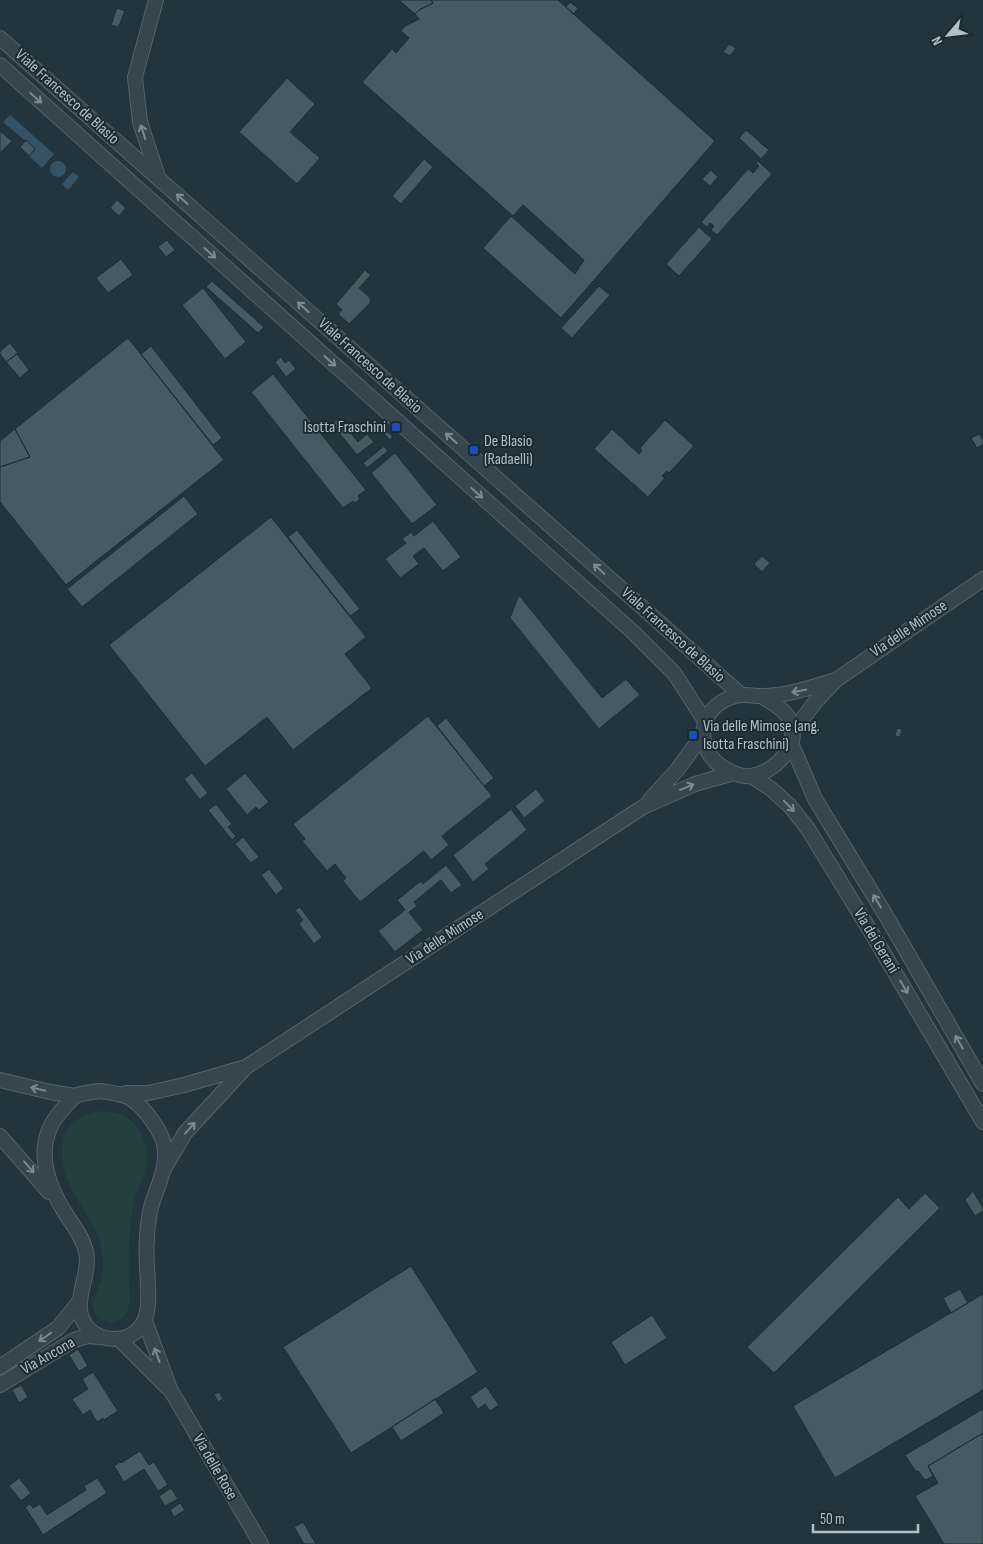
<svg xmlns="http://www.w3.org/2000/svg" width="983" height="1544" viewBox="0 0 983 1544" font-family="'Sofia Sans Condensed',sans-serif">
<rect width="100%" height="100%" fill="#22343e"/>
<path fill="#243f3d" d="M99 1111C108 1112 117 1112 125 1117 142 1126 150 1149 146 1167 142 1182 134 1196 132 1212 128 1241 128 1270 130 1300 128 1313 125 1318 112 1323L99 1319C87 1304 95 1298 100 1284 104 1272 103 1258 101 1246 97 1226 82 1210 73 1192 61 1169 53 1133 81 1117 86 1114 93 1113 99 1111Z"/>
<path fill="#345366" d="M10 115 54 154 42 168 29 156 35 149 3 122Z
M50 169a8 8 0 1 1 16 0a8 8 0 1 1-16 0Z
M73 172 79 177 68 190 62 184Z"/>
<path fill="#465a64" stroke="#1d2c35" d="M399 0H431L433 3 419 10 415 14Z
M431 0H558L715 141 561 318 483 248 511 216 575 274 584 260 523 205 513 216 362 82 392 49 396 53 409 38 401 31 405 26 419 19 415 14 419 10 433 3Z
M570 2 578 8 574 14 566 7Z
M117 8 125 11 119 26 117 27 111 25Z
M729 44 736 48 730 56 723 52Z
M287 78 315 104 290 132 320 158 297 184 239 132Z
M746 130 769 150 761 159 739 138Z
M0 131 12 141 0 153Z
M26 140 35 149 29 156 20 147Z
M424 159 433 167 401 204 392 196Z
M758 161 772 174 717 235 711 230 714 226 710 223 707 227 701 222 748 169 753 173 759 166 756 163Z
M711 170 718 177 710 186 702 179Z
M117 200 126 208 119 216 110 208Z
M699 227 712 239 679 276 666 264Z
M167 240 175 250 166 257 158 247Z
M121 259 133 275 108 293 96 278Z
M365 270 371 275 359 288 370 298V303L349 324 338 314 342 310 336 304Z
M212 281 264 327 258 333 206 287Z
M599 286 610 295 572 338 561 328Z
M203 288 246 342 225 359 182 305Z
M128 338 224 460 66 585 0 502V467L30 457 15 429Z
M10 343 18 353 6 362 0 354V351Z
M151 346 222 438 213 445 141 354Z
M17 354 29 370 20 378 6 362Z
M281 357 285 363 289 360 296 369 286 377 275 362Z
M273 374 366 490 358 496 360 499 355 503 353 501 343 508 251 392Z
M339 418 358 442 367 434 374 442 357 455 332 424Z
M665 420 694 446 669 473 667 471 662 476 665 478 648 497 594 449 612 429 639 454 642 450 640 448Z
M15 429 30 457 0 467V441Z
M386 431 393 436 390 440 384 434Z
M979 434 983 440V444L977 448 971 438Z
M384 446 388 451 367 468 363 463Z
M395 453 437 505 412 524 371 473Z
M184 496 198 514 82 607 67 589Z
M271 517 366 637 345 654 372 688 293 750 267 717 205 766 109 645Z
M433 521 461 557 443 571 424 548 413 556 419 564 400 578 385 559 406 543 402 539 411 532 414 536Z
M297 530 360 609 350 616 288 537Z
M762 556 770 563 762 572 754 564Z
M519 595 602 698 626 679 640 695 599 729 510 618Z
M428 716 492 796 442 836 449 845 431 860 424 851 360 902 343 881 346 878 335 864 327 871 302 841 305 839 293 824Z
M446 718 494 778 484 786 437 726Z
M897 728 902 729 900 737 895 736Z
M192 773 208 793 200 800 184 779Z
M245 773 269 802 259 810 256 807 247 815 226 789Z
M536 789 545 801 524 818 515 806Z
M216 804 232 824 228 827 236 836 232 840 208 810Z
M511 809 527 830 485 864 489 869 473 882 453 855Z
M243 837 259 857 251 863 235 844Z
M446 865 462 885 451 893 441 880 414 902 417 906 409 912 423 930 395 952 378 931 405 910 397 900 421 881 423 884Z
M269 869 284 888 276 895 261 875Z
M300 907 322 937 314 944 299 924 303 920 295 910Z
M973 1191 983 1208V1211L975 1216 965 1200Z
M925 1193 940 1208 774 1373 747 1347 898 1197 909 1209Z
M411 1266 478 1372 351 1453 283 1347Z
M960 1289 968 1303 951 1313 943 1298Z
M983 1294V1390L835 1478 793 1406Z
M652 1315 667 1338 625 1365 611 1342Z
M78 1349 88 1366 79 1371 69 1355Z
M93 1372 118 1411 104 1420 103 1418 97 1422 90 1410 83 1415 72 1399 88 1389 82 1379Z
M21 1385 28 1397 19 1403 12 1390Z
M486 1386 499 1405 490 1411 485 1404 478 1409 470 1397Z
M219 1392 223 1399 218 1402 214 1394Z
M435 1399 444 1413 401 1441 392 1427Z
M983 1409V1433L928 1466 933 1476 925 1480 918 1471 916 1472 905 1455Z
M983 1433V1544H944L915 1496 938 1483 928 1466Z
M140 1451 149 1465 154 1462 168 1485 158 1491 144 1469 124 1482 114 1466 120 1462 121 1463Z
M19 1478 31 1493 21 1501 9 1486Z
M97 1478 107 1493 43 1535 25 1507 30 1504 33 1508 40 1504 47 1515 86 1490 84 1486Z
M171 1488 178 1499 165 1506 159 1496Z
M180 1503 185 1510 174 1517 170 1510Z
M303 1522 316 1544H304L294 1527Z"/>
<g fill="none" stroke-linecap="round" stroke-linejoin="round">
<g stroke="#54636c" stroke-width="16">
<path id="minor" d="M156 0 135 77 140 122 158 177
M0 38 740 694
M0 65 634 633 674 673 705 721
M761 696C772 702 784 709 790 720 802 745 775 772 752 776 741 778 725 770 717 763 694 741 701 708 732 697 742 693 751 696 762 696 787 696 812 687 836 680
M792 733 816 701 836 680 983 579
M791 743 815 799 885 914 983 1084
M751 776 770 788 790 806 808 829 871 932 983 1122
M649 801 677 770 702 736
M0 1080 50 1092 75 1096
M100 1091C124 1094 132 1095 148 1115 154 1123 162 1134 164 1144 169 1165 157 1187 151 1207 149 1217 147 1229 147 1240 144 1263 154 1304 143 1323 132 1343 103 1344 88 1328 70 1308 87 1283 87 1260 87 1245 77 1230 69 1219 47 1186 31 1145 61 1111 66 1106 71 1098 77 1095 84 1093 92 1092 100 1091Z
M126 1093H148L184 1085 246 1067
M0 1136 49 1192
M164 1169 185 1133 246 1067 643 807 695 784 734 773
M145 1321 170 1389 261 1544
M119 1339 167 1387
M0 1367 58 1328 79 1302
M0 1385 74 1340 88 1336 99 1337"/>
</g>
<use href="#minor" stroke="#36454e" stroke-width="14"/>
</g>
<defs><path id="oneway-shaft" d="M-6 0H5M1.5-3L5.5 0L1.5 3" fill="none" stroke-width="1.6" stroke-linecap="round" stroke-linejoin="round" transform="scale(1.25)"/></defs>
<g stroke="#7a8992">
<use href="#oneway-shaft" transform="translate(36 98) rotate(42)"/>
<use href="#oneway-shaft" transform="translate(143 132) rotate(-108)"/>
<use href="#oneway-shaft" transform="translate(182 199) rotate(-138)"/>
<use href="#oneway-shaft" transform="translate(210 253) rotate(42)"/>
<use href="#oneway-shaft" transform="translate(303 307) rotate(-138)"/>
<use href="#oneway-shaft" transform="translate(330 361) rotate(42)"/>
<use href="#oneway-shaft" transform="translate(451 438) rotate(-138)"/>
<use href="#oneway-shaft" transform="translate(477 493) rotate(42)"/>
<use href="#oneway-shaft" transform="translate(599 569) rotate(-138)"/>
<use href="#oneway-shaft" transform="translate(799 691) rotate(168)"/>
<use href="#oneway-shaft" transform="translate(687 787) rotate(-22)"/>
<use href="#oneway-shaft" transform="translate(789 806) rotate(46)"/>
<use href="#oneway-shaft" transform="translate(877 901) rotate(-121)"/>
<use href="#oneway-shaft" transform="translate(904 987) rotate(60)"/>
<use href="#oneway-shaft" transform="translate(959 1042) rotate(-120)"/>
<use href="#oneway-shaft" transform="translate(38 1089) rotate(-167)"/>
<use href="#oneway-shaft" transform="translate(190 1128) rotate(-48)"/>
<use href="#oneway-shaft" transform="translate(29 1167) rotate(49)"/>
<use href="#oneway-shaft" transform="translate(45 1337) rotate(145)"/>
<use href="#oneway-shaft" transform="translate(157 1355) rotate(-110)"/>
</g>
<g fill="#1a4fb4" stroke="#1b2a33" stroke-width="2">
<rect x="391" y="422" width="10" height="10" rx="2.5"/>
<rect x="469" y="445" width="10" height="10" rx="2.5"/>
<rect x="688" y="730" width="10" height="10" rx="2.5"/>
</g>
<g text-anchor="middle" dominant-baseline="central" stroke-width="4" stroke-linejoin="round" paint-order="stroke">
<g font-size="16" fill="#b2c0c9" stroke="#1b2a33">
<text transform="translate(67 97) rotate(42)">Viale Francesco de Blasio</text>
<text transform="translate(370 366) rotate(42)">Viale Francesco de Blasio</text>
<text transform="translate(909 629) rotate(-34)">Via delle Mimose</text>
<text transform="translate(673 635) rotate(42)">Viale Francesco de Blasio</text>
<text transform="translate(445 937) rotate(-33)">Via delle Mimose</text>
<text transform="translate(876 941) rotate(59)">Via dei Gerani</text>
<text transform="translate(48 1356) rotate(-30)">Via Ancona</text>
<text transform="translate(215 1467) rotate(60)">Via delle Rose</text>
</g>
<g font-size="16" fill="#b2c0c9" stroke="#1b2a33" text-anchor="start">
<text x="386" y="427" text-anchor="end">Isotta Fraschini</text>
<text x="484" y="441">De Blasio<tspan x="484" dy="18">(Radaelli)</tspan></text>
<text x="703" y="726">Via delle Mimose (ang.<tspan x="703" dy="18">Isotta Fraschini)</tspan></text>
</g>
</g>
<g transform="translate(948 35) rotate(242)" stroke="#1b2a33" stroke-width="4" paint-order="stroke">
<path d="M0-4L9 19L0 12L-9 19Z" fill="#b2c0c9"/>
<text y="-8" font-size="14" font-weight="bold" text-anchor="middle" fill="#b2c0c9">N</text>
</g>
<path d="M813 1524v8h105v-8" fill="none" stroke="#b2c0c9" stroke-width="2.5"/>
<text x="820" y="1524" font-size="15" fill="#b2c0c9" stroke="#1b2a33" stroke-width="4" paint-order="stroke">50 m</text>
</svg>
